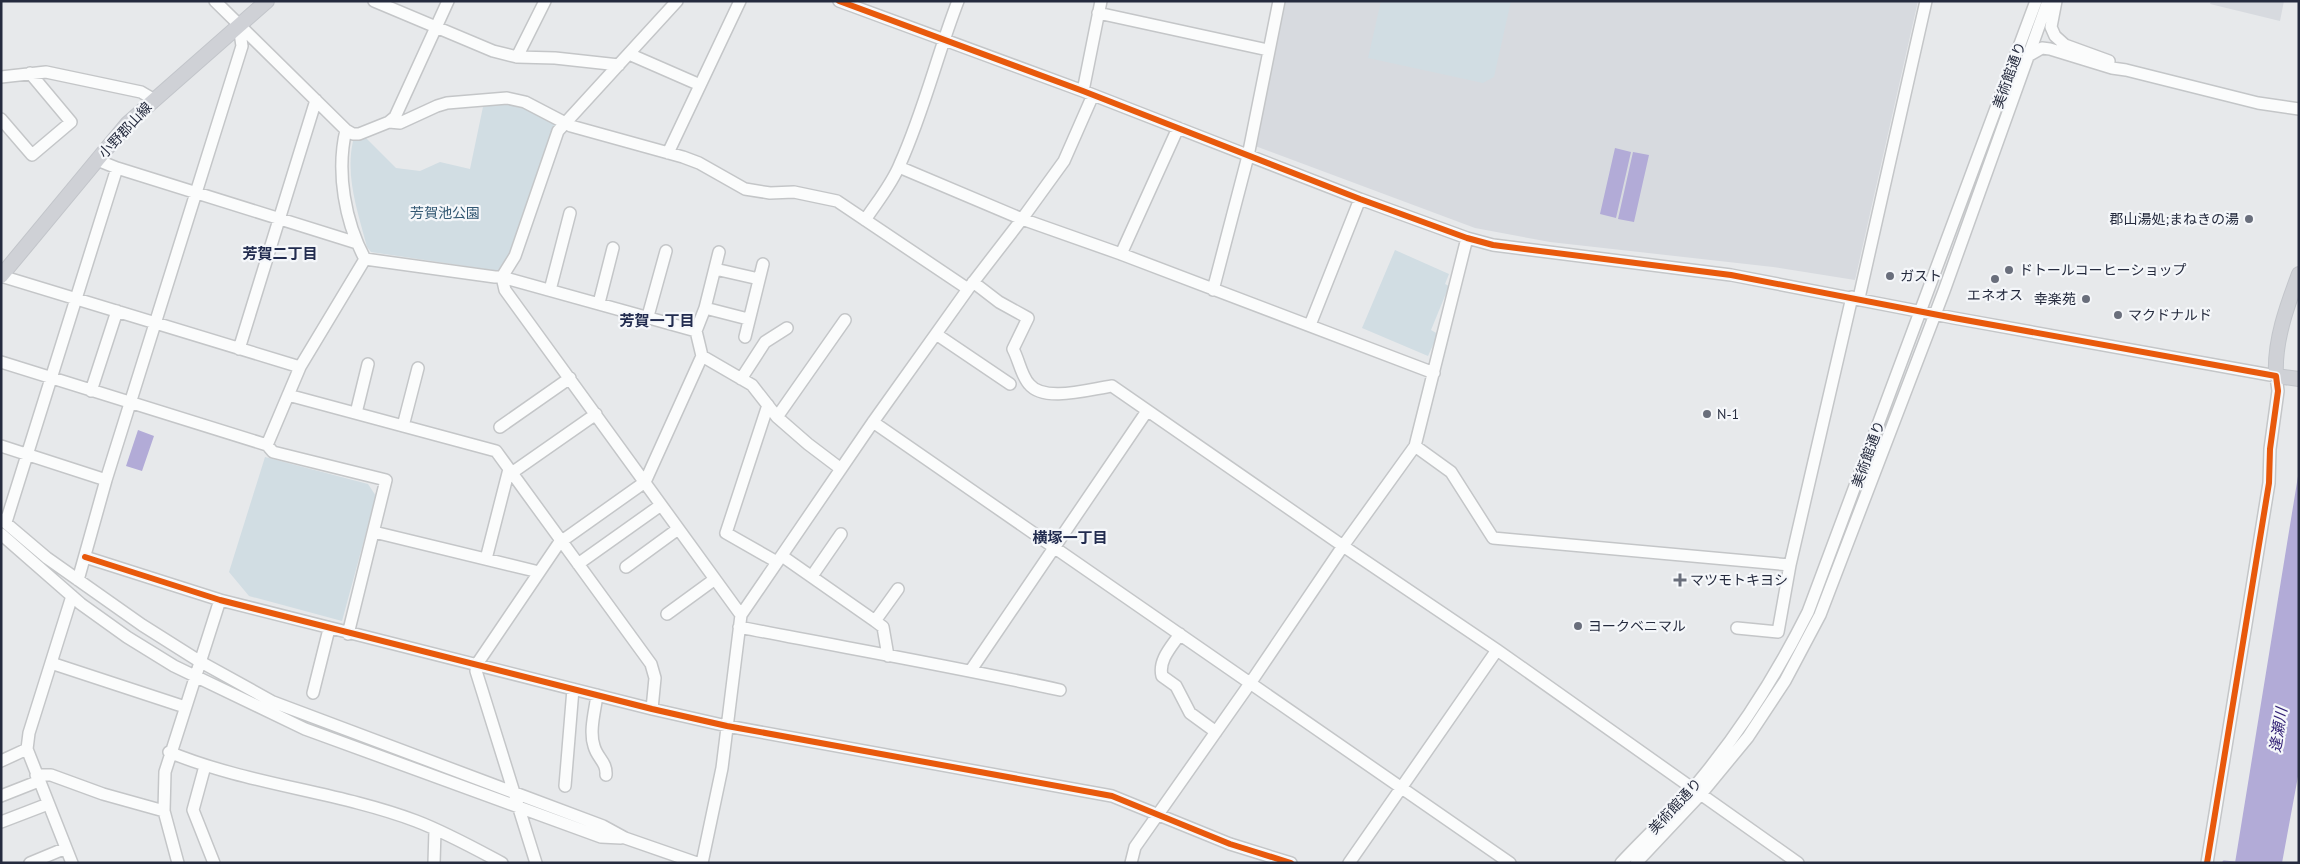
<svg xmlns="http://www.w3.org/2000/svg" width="2300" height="864" viewBox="0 0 2300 864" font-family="'PT Sans','Noto Sans JP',sans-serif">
<rect width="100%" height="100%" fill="#e7e9eb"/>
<path fill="#d7dadf" d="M1285 1H1918L1855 280 1773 267 1550 242 1475 228 1255 146Z
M2211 1H2284L2280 21 2210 4Z"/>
<path fill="#d1dde3" d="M1381 1H1511L1494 77 1483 83 1368 58Z
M516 99 558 123 505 268 499 271 371 252 367 247C358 212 345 177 353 141L365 137 396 168 420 171 440 162 470 169 484 102Z
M1395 250 1449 274 1445 284 1449 286 1431 330 1438 334 1428 356 1362 328Z
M265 457 368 484 376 496 342 621 249 596 229 572Z"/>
<path fill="#b2abd7" d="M1615 148 1631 152 1616 218 1600 214Z
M1633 152 1649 155 1634 222 1618 219Z
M138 430 154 436 142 471 126 466Z
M2299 470V771L2282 863H2235Z"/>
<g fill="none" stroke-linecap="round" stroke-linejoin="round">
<path stroke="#b2abd7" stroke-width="3" d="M2224 862 2235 863"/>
<g stroke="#c4c6c8" stroke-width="14">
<path id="minor" d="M215 1 346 130C336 172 345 222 365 259
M374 1 493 51 517 57 555 58 619 65
M839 1 1083 91 1360 199 1467 238 1493 245 1731 275 1954 318 2276 376 2278 391 2270 449 2269 483 2207 863
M2056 1 2051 27 2055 36 2065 45 2109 61
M1098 13 1268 50
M629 54 700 85
M2028 56 2042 48 2050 49 2112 68 2126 70 2258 103 2299 109
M517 57 545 1
M1 77 46 72 141 92 153 99
M1083 91 1101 1
M1 119 32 155 71 122 30 73
M389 122 395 117 448 1
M346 130 353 134H359L389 122 400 123 437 106 447 103 507 98 525 102 571 126 683 157 699 163 745 189 770 193 794 192 837 201 968 289
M668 153 740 1
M97 160 117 168 357 243
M899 167 1022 219 1121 254 1434 373
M865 220C877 202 892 184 900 164 924 111 937 55 958 1
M1121 254 1178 128
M365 259 495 277H502L696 331 702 356 645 482 559 543 477 664 476 671 536 863
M715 269 759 279
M1 276 300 367
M502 277 505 290 741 615
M502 277 515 256 558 131 677 1
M973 282 999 302 1028 318 1013 349C1019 360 1021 375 1029 384 1044 403 1090 389 1112 386L1343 546 1497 650 1798 863
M550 290 570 213
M1213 290 1248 156 1279 1
M1859 298 1926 1
M599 303 613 248
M705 308 748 319
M648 316 666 251
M1310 325 1360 199
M696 331 705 308 719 252
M936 334 1010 384
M745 337 763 264
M239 349 316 100
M702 356 752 385 777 417 808 444 841 469
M1 362 267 445 273 452 386 480 348 634
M741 379 765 342 787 328
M91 391 117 311
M288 395 496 451 651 664 655 678 652 709
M768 405 726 533 777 562
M356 413 368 364
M777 417 845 320
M873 422 1510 863
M403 426 418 368
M500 427 570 378
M267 445 300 367 365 259
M1 446 106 480
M1415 446 1451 472 1493 538 1790 565
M513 472 596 414
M1 519 47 558 142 625 199 661 273 702 603 826 625 838 697 863
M6 522 117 168
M374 532 539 572
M1 534 81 604 127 637 174 666 305 729 601 837 621 838
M782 556 875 621 898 589
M85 557 220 600 652 709 727 726 1112 796 1230 844 1291 863
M486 559 509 469
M578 564 661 505
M626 567 678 529
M812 576 841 534
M78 580 106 480 242 46 239 26
M667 614 715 579
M875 621 883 627 888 656
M739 627C846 648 953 666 1060 690
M1737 628 1778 632 1790 565 1852 297
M1180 634C1172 646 1158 660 1162 676L1176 686 1190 713 1216 732
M51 663 185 707
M971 670 1147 411
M313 693 329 629
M597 695C595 711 589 731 594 746 597 758 607 762 606 775
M27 749 72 863
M169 752C249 785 336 791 416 821 445 832 474 848 502 863
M1 761 27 749 29 733 72 596
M205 766 193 810 214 863
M36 775H51L103 794 164 811
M565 786 573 689
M1 796 39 781
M1 822 48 804
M30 863 66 848
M178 863 164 811 165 772 220 600
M434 863 435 830
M702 863 722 768 741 615 873 422 968 289 1022 219 1064 161 1093 95
M1131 863 1135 847 1251 682 1343 546 1415 446 1467 238
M1349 863 1497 650
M1621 863C1647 835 1676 809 1700 780 1743 728 1778 672 1808 612L2036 1
M1636 863 1701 794 1748 737 1785 681 1820 615 1944 291 2048 1"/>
</g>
<g stroke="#c2c5ca" stroke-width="16">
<path id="major" d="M2299 274C2287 306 2274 341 2276 376L2299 379
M1 276 127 124 267 1"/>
</g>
<use href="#minor" stroke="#fbfcfc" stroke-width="11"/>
<use href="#major" stroke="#cfd1d6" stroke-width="14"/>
<g stroke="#f5f7fa" stroke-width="9">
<path id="cycleway" d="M839 1 1083 91 1360 199 1467 238 1493 245 1731 275 1954 318 2276 376 2278 391 2270 449 2269 483 2207 863
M85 557 220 600 652 709 727 726 1112 796 1230 844 1291 863"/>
</g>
<use href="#cycleway" stroke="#e8590c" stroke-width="6"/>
</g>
<g fill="#696e7b" stroke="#f5f7fa" stroke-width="2">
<circle cx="2249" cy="219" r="5"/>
<circle cx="2009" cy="270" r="5"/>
<circle cx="1890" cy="276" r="5"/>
<circle cx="1995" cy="279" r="5"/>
<circle cx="2086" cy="299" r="5"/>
<circle cx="2118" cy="315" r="5"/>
<circle cx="1707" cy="414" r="5"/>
<path d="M1677.5 572.5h5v5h5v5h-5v5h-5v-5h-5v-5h5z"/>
<circle cx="1578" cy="626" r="5"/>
</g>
<g text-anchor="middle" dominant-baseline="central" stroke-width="4.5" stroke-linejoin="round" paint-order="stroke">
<g font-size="14" fill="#252b3e" stroke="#f5f7fa">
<text transform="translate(2009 75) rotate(-70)">美術館通り</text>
<text transform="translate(125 130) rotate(-47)">小野郡山線</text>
<text transform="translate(1868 454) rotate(-70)">美術館通り</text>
<text transform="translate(1675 806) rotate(-47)">美術館通り</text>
</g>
<g font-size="14" fill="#315772" stroke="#f5f7fa">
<text x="445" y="213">芳賀池公園</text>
</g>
<g font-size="14" fill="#252b3e" stroke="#f5f7fa" text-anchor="start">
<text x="2239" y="219" text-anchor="end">郡山湯処;まねきの湯</text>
<text x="2019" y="270">ドトールコーヒーショップ</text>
<text x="1900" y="276">ガスト</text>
<text x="1995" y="295" text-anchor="middle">エネオス</text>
<text x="2076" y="299" text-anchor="end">幸楽苑</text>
<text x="2128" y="315">マクドナルド</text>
<text x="1717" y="414">N-1</text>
<text x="1690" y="580">マツモトキヨシ</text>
<text x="1588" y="626">ヨークベニマル</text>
</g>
<g font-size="15" font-weight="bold" fill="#222c4f" stroke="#f5f7fa">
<text x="280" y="253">芳賀二丁目</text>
<text x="657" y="320">芳賀一丁目</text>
<text x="1070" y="537">横塚一丁目</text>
</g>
<g font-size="15" font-style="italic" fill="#332276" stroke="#f5f7fa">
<text transform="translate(2278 730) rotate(-81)">逢瀬川</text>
</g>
</g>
<rect width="2300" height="864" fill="none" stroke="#252b3e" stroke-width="5"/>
</svg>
